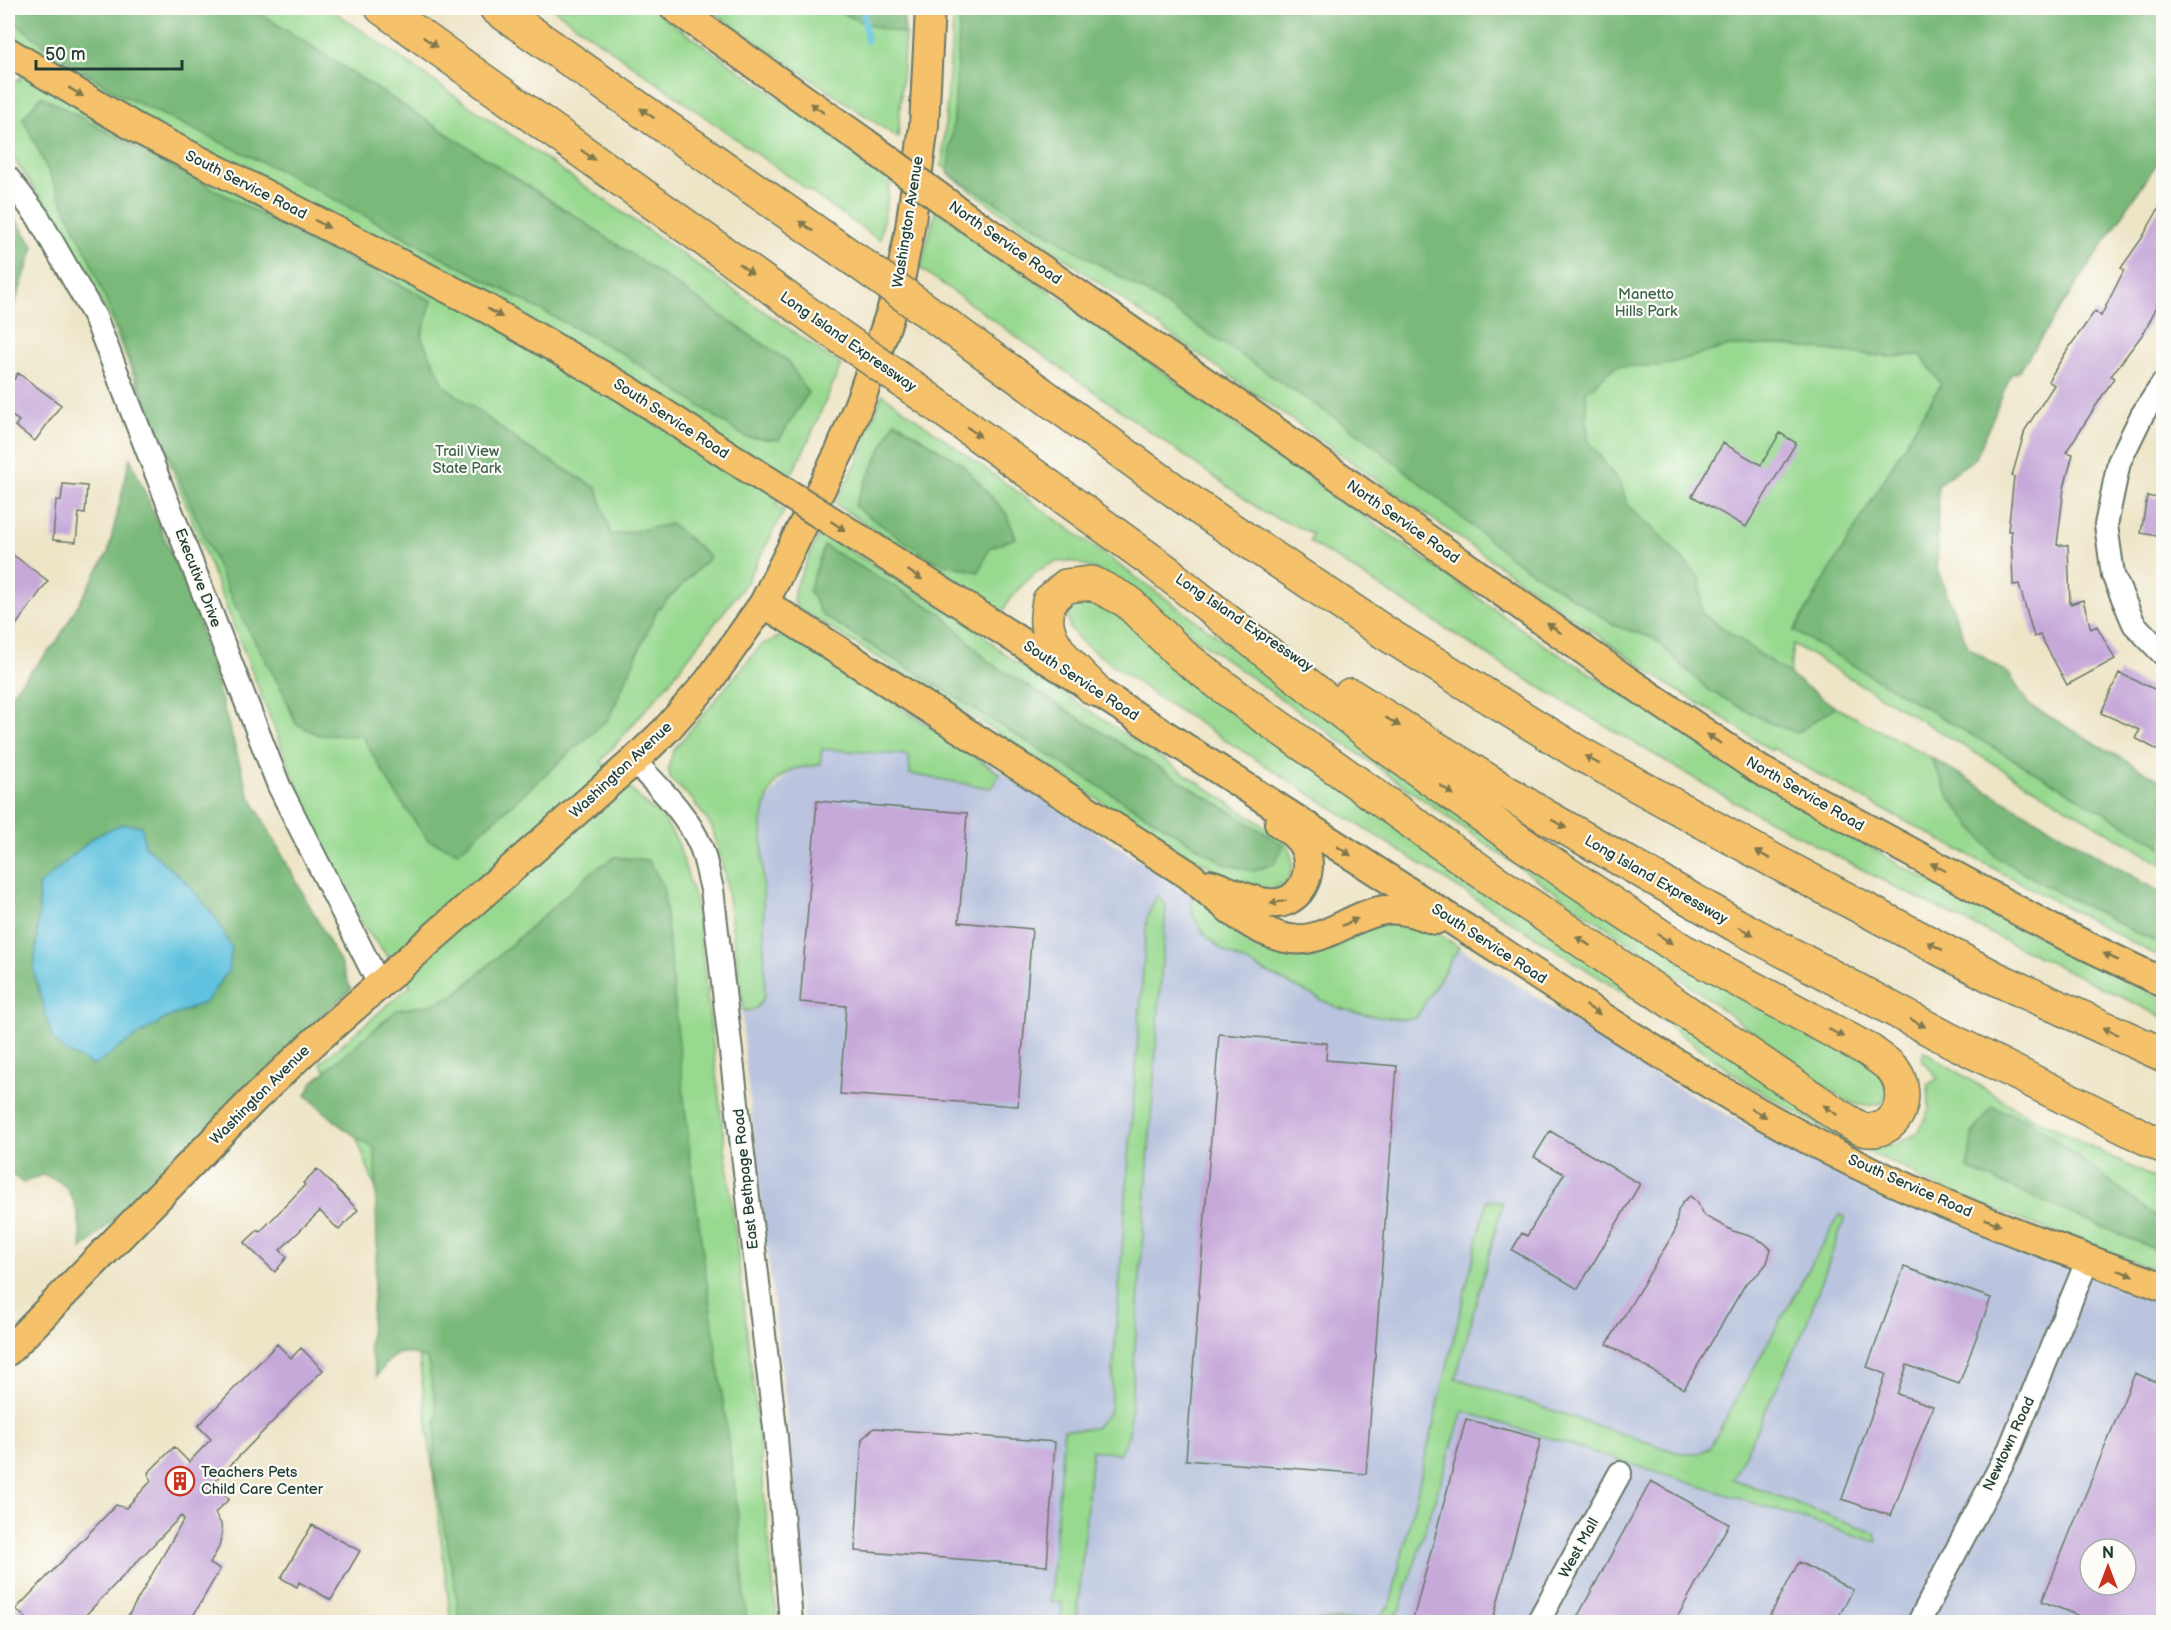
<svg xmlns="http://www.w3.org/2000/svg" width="2171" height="1630" viewBox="0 0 2171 1630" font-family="'Balsamiq Sans',sans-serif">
<rect width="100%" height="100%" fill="#fdfcf7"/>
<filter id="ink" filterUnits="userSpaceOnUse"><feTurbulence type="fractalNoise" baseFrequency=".0167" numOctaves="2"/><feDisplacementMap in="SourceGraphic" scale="12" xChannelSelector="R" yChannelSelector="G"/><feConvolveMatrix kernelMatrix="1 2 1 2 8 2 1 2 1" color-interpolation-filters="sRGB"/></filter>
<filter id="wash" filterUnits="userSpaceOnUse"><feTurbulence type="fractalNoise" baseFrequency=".008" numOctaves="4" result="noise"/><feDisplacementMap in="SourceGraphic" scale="24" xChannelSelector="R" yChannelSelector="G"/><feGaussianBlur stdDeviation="1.35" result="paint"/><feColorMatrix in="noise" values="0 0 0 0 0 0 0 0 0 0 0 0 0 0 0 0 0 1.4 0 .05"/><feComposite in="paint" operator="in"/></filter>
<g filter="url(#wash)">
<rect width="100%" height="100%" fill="#eee5c7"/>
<path fill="#bac4de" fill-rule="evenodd" d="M858 679 1193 895 1274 943 1426 926 1668 1082 1822 1168 2163 1302V1622H807L791 1451 746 1068 729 851ZM2090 1549H2126V1585H2090Z"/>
<path fill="#98d990" stroke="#5c8b62" stroke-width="1.5" d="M8 8H329L841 365 807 444 776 505 784 511 746 583 667 685 601 761 649 807 664 819 678 843 696 903 753 1382 777 1622H451L410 1282 339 1090 320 1063 411 985 364 927 330 863 303 801 170 464 110 319 66 234 8 151V75L18 81 33 59 8 39Z
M552 8H650L881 169 891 177 880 240 836 210Z
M707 8H898L905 33 903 8 905 34 898 138Z
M954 8H2163V38L1794 630 2163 847V865L1793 644 1784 728 1797 733 1835 707 1930 757 1950 798 2050 888 2163 946V959L1823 777 1773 748 1771 751 1725 719 1667 684 1166 331 952 177 974 189 942 166Z
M936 210 1544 645 1901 866 2163 999V1017L1899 889 1731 800 1511 670 1310 542 1312 533 1265 513 920 268Z
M882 394 1356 736 1872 1059 1888 1089 1882 1103 1868 1106 1847 1102 1684 981 1494 850 1104 573C1093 569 1078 561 1067 561 1041 560 1013 592 1002 612L835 504 857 462Z
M820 533 970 623 1008 657 1284 839C1293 855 1296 866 1286 883L1274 888 1244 886 1150 834 942 696 800 610 793 601 795 587Z
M1090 593 1877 1145H1895L1918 1133 1929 1109 1928 1085 1938 1078 1922 1060 1924 1051 2015 1108 2163 1183V1273L2068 1238 1918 1179 1914 1173 1841 1139 1745 1082 1633 999 1156 696 1085 645 1070 629 1067 612 1074 600Z
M779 637 791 638 822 655 1000 774 991 788 910 774 909 755 822 749 820 764C811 768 800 766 791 770 770 779 765 803 762 823L765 996C759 1006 756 1011 744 1011L724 871 712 827 691 798 671 780 668 768 673 751 761 645Z
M1157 895 1166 905 1129 1434 1119 1454 1092 1450 1077 1617 1081 1622H1061L1062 1603 1050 1601 1064 1429 1075 1430 1095 1428 1110 1411 1147 917Z
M1193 895 1274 943 1379 917 1426 926 1459 947 1416 1018C1393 1021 1358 1014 1336 1007L1225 952 1206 936 1193 916 1191 902Z
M1487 1200 1503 1202 1456 1378 1679 1453H1699L1710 1447 1839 1215 1845 1217 1804 1330 1733 1479 1875 1533 1877 1542 1463 1411 1399 1612 1387 1617 1386 1622H1282L1379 1618 1390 1605Z"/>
<path fill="#7ab97a" stroke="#4c7b57" stroke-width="1.5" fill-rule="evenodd" d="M8 8H252L581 220 788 361 808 393 779 440 745 437 623 354 283 172 119 94 45 46 8 17Z
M831 8H902L905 34 871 26Z
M960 8H2163V154L2021 368 2018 372 2011 374 1976 458 1938 484 1937 569 1968 647 2009 674 2029 705 2163 782V847L1794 631 1941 384 1921 355 1888 357 1779 345 1730 346 1660 366H1616L1586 392 1588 440 1621 485 1628 506 1663 538 1700 578 1702 613 1835 707 1797 733 1768 722 1708 690 1653 638 1618 627 1512 559 1365 438 1147 293 947 173 954 119Z
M41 96 262 215 432 301 421 337 445 386 525 446 597 488 611 535 672 524 710 557 657 610 609 718 458 852 428 840 397 796 362 736 319 735 296 724 283 692 231 598 143 394 90 260 23 118Z
M8 208 34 247 14 306 8 307Z
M895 421 962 464 1006 513 1016 538 989 548 979 572 933 561 854 506Z
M130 458 194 606 248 792 339 960 351 989 314 1023 185 1154 82 1249C80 1226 79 1198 60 1182 56 1179 48 1177 42 1175L23 1183 8 1172V697L56 643 108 553ZM145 846 189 885 206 1002 165 1019 132 1039 39 991 34 972 39 912 38 886 63 865Z
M824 546 941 613 989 662 1284 845 1274 864 1254 871 1225 864 822 615 809 590Z
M1930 757 2163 894V946L2050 888 1995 856 1950 798Z
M615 857 648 860 663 885 690 1157 736 1497 747 1622H459L457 1599 433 1467 437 1410 427 1359C400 1347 393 1352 377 1376L369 1348 377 1247 375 1149 343 1128 306 1095 313 1082 397 1010 429 1005 455 995 594 870Z
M1992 1107 2029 1120 2163 1222V1253L1968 1169 1972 1134Z"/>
<path fill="#61c2df" stroke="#40808a" stroke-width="1.5" d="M122 824 142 826 145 846 189 885 215 917 232 949 228 971 206 1002 165 1019 132 1039 94 1066 64 1051 52 1037 34 972 39 912 38 886 94 837Z"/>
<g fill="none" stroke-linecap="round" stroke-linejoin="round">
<path stroke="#61c2df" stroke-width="6" d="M863 8 867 41"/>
</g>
<g id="blocks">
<path fill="#c6a8d9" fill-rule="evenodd" d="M2163 201V293L2145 331 2111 376 2114 378 2066 452 2073 454 2064 488 2057 545H2068L2070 604 2083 600 2091 629 2097 626 2115 659 2067 685 2040 635 2034 637 2019 584 2013 585 2011 531H2008L2014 477 2012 476 2025 430 2054 385 2048 381 2068 349 2095 311 2101 316 2124 270 2121 268 2142 238Z
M18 373 61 405 35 441 15 426 19 421 8 413V388Z
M1780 433 1796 443 1746 527 1692 496 1723 443 1761 465Z
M63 484 87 486 85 514 79 513 76 542 53 540 56 500 61 501Z
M2147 496 2163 499V537L2141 533Z
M8 551 48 581 8 636Z
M2119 673 2163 693V753L2135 738 2140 730 2101 713Z
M817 801 967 813 959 922 1032 929 1018 1106 840 1094 846 1006 800 1002Z
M1219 1034 1327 1043 1326 1060 1397 1066 1366 1474 1186 1460Z
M1550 1131 1640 1184 1578 1289 1512 1250 1522 1233 1527 1236 1564 1174 1534 1157Z
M317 1169 358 1210 339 1230 320 1211 280 1250 287 1257 275 1272 244 1243 258 1230 260 1232 305 1185 303 1183Z
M1690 1196 1697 1202 1705 1216 1733 1231 1750 1236 1763 1242 1771 1249 1767 1263 1759 1273 1746 1283 1684 1389 1607 1344 1675 1231 1678 1211 1683 1202Z
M1904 1267 1991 1298 1959 1384 1907 1365 1897 1394 1933 1406 1891 1516 1842 1499 1886 1374 1867 1367Z
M277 1344 291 1358 301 1348 323 1370 213 1483 229 1499 215 1513 221 1524 222 1534 219 1547 210 1564 220 1569 189 1623H124L184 1519 181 1516 78 1623H31L16 1609 116 1505 126 1508 151 1481 148 1473 174 1447 189 1462 211 1439 198 1426Z
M2135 1373 2163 1385V1623H2084L2086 1619 2042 1601ZM2090 1549H2126V1585H2090Z
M1466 1419 1541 1439 1492 1623H1412Z
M874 1428 1055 1442 1047 1566 855 1551 862 1439Z
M1651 1481 1729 1524 1674 1623H1574Z
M312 1525 360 1551 331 1600 299 1582 297 1587 281 1578Z
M1799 1562 1853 1590 1835 1623H1766Z"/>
</g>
</g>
<g filter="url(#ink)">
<use href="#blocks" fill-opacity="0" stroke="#677867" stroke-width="1.5"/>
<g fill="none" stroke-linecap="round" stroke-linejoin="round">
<g stroke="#677867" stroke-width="26">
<path id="minor" d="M8 178 38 217 95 317 279 786 379 984
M2164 382 2142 415 2119 462 2106 525 2113 575 2134 624 2164 655
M634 761C659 788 686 812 701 847 706 860 708 875 712 889L776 1437 791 1622
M1538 1622 1620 1473
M1919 1622 2010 1448 2088 1259"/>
</g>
<g stroke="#677867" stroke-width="32">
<path id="major" d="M675 8 864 142
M8 52 136 128 486 308 626 389 754 472
M966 217 1248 412 1622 677 1760 770 2052 929 2164 983
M866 543C1059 666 1251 791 1443 914 1572 997 1699 1084 1836 1154 1941 1207 2053 1247 2164 1287
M764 603 1189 875C1218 899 1247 929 1285 938 1321 947 1351 914 1385 910 1403 908 1418 914 1435 920
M1210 884C1229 890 1249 901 1268 903 1299 907 1315 875 1305 849 1300 837 1289 830 1279 823
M8 1351 256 1097 313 1043 634 761 666 730 708 682 764 603 840 451 862 396 898 291 910 228 924 126 930 8"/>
</g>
<g stroke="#677867" stroke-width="36">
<path id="highway" d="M382 8 832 331
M496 8 854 259
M948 326 1196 506 1387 634 1579 753 1776 862 1997 979 2164 1055
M927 398 1170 574
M1094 689C1077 671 1051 650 1047 624 1046 617 1048 608 1049 601L1066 586 1092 583 1127 601 1182 655 1245 703 1496 882 1839 1116C1847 1120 1860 1130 1868 1130 1900 1132 1910 1094 1895 1072 1890 1064 1877 1057 1870 1051L1680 949 1527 847 1382 744 1152 561
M1350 695 1545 816 1736 925 1950 1040 2164 1147"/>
</g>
<use href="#minor" stroke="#fff" stroke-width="22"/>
<use href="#major" stroke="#f5c16b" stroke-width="28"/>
<use href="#highway" stroke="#f5c16b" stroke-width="33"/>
<g stroke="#677867" stroke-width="32" stroke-linecap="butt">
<path id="major-bridge" d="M864 142 966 217
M754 472 866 543"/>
</g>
<g stroke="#677867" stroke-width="36" stroke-linecap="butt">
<path id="highway-bridge" d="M854 259 948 326
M832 331 927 398"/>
</g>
<use href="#major-bridge" stroke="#f5c16b" stroke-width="28"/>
<use href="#highway-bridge" stroke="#f5c16b" stroke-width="33"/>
</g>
<defs><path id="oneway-solid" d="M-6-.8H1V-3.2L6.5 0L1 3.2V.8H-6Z" transform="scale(1.5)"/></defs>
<g fill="#7f784d">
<use href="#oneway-solid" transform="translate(430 42) rotate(36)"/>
<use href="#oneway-solid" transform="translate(76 92) rotate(31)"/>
<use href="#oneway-solid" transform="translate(817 108) rotate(-145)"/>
<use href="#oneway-solid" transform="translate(647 113) rotate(-145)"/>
<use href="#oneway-solid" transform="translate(588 155) rotate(36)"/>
<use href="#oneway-solid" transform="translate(322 224) rotate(27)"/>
<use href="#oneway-solid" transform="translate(806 226) rotate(-145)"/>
<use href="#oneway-solid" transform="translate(746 269) rotate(36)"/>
<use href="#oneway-solid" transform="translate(495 313) rotate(30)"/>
<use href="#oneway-solid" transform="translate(974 432) rotate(36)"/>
<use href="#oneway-solid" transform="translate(838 526) rotate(33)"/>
<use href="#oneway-solid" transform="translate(915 575) rotate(33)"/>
<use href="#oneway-solid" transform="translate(1554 628) rotate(-145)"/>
<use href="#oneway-solid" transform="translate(1393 722) rotate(32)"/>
<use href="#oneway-solid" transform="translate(1714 739) rotate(-146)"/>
<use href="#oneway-solid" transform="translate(1592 760) rotate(-151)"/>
<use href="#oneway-solid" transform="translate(1447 790) rotate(35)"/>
<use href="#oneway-solid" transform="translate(1559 824) rotate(30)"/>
<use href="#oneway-solid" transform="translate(1344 851) rotate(33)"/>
<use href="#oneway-solid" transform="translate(1763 855) rotate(-151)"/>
<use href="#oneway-solid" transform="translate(1938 867) rotate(-152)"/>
<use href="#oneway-solid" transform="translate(1278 902) rotate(171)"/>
<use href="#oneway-solid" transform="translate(1350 922) rotate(-25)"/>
<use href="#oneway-solid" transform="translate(1746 931) rotate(28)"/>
<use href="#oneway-solid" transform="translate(1665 939) rotate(33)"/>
<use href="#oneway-solid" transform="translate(1583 941) rotate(-146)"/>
<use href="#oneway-solid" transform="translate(1935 946) rotate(-152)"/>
<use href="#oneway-solid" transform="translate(2111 957) rotate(-154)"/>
<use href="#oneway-solid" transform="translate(1593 1010) rotate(33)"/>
<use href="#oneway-solid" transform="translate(1918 1023) rotate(28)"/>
<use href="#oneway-solid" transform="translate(2110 1031) rotate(-156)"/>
<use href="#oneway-solid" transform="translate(1836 1033) rotate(28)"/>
<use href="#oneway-solid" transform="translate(1830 1110) rotate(-146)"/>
<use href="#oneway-solid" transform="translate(1759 1113) rotate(29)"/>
<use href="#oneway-solid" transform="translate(1993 1222) rotate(22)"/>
<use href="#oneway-solid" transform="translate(2126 1273) rotate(20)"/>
</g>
</g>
<defs>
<g id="building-ring" transform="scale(1.5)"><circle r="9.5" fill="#fdfcf7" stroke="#c8321e" stroke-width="1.5"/><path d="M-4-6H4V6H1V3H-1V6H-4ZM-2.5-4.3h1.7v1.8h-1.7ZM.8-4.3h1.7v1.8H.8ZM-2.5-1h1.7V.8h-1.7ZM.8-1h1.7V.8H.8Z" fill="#c8321e"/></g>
</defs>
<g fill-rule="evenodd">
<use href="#building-ring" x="180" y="1481"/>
</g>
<g text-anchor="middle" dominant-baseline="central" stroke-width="4.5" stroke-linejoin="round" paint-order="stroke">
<g font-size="15" fill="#1f3d34" stroke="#fdfcf7">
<text transform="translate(246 185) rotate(27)">South Service Road</text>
<text transform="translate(908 222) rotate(-81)">Washington Avenue</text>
<text transform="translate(1005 243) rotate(35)">North Service Road</text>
<text transform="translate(848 342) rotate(35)">Long Island Expressway</text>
<text transform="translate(671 419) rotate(33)">South Service Road</text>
<text transform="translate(1403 522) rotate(35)">North Service Road</text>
<text transform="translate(198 578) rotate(69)">Executive Drive</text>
<text transform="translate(1244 623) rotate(34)">Long Island Expressway</text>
<text transform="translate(1081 681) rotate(33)">South Service Road</text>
<text transform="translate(621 770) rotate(-43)">Washington Avenue</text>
<text transform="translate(1805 794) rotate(30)">North Service Road</text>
<text transform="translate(1656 880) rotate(30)">Long Island Expressway</text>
<text transform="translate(1489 944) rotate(33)">South Service Road</text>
<text transform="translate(260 1095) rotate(-45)">Washington Avenue</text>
<text transform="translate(746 1179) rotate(-96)">East Bethpage Road</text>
<text transform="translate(1910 1186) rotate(24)">South Service Road</text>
<text transform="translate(2009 1444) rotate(-65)">Newtown Road</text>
<text transform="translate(1579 1548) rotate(-61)">West Mall</text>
</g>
<g font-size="15" fill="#3d644b" stroke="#fdfcf7">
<text x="1646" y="294">Manetto<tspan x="1646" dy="17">Hills Park</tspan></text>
<text x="467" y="451">Trail View<tspan x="467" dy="17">State Park</tspan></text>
</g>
<g font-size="15" fill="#1f3d34" stroke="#fdfcf7" text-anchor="start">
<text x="201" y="1472">Teachers Pets<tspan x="201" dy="17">Child Care Center</tspan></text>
</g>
</g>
<rect width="2171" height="1630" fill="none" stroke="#fdfcf7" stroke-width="30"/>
<g transform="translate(2108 1567)"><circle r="28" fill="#fdfcf7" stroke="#a4b0a9" stroke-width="1.5"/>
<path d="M0-4.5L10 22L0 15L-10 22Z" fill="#c8321e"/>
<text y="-9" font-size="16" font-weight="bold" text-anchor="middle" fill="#1f3d34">N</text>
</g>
<path d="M36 60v9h146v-9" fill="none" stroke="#1f3d34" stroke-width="3"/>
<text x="45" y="60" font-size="18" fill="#1f3d34" stroke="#fdfcf7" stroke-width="4.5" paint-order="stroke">50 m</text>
</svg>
